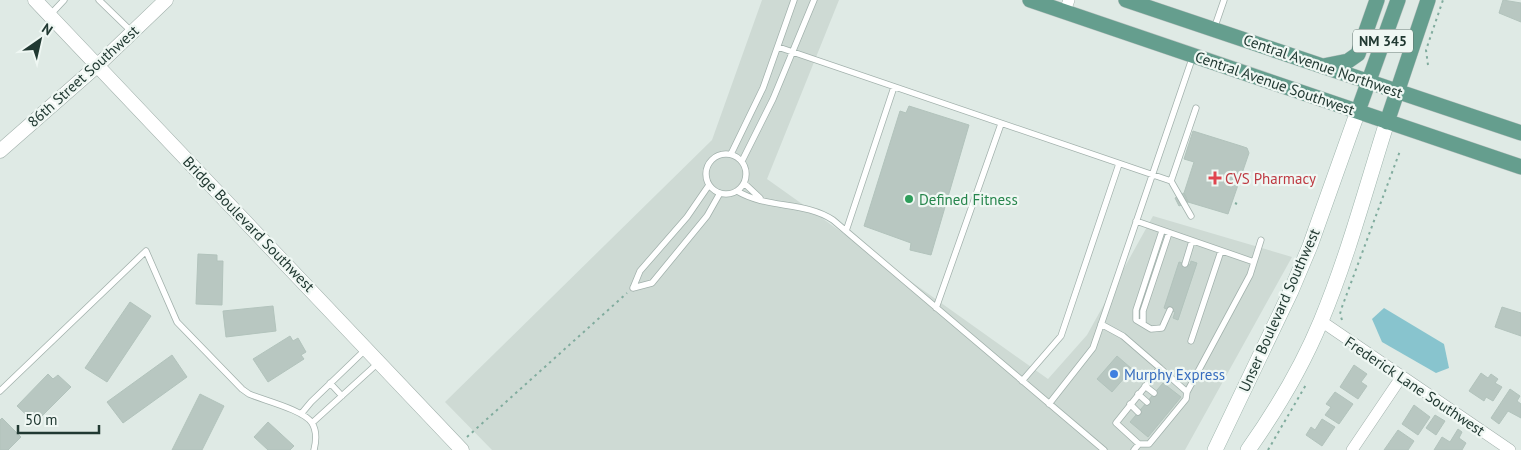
<svg xmlns="http://www.w3.org/2000/svg" width="1521" height="450" viewBox="0 0 1521 450" font-family="'PT Sans',sans-serif">
<rect width="100%" height="100%" fill="#dfeae5"/>
<path fill="#cedad4" d="M762 0H839L767 179 1048 379 1087 335 1153 216 1292 257 1185 450H492L445 402 712 140Z"/>
<path fill="#88c4ce" d="M1384 308 1444 344 1449 368 1436 373 1382 342 1372 319Z"/>
<path fill="#b8c7c1" stroke="#b2c3bc" d="M1503 0 1521 3V22L1499 13Z
M909 106 969 125 931 255 910 250 911 243 864 226 900 111 906 113Z
M1193 131 1241 146 1247 148 1249 153 1228 214 1188 202 1184 193 1194 162 1184 159Z
M1184 193 1188 202 1179 206 1175 198Z
M198 254 217 255V261H223L222 305 196 304Z
M1191 261 1197 263 1178 320 1173 318 1175 312 1164 308 1179 262 1190 265Z
M130 302 151 316 107 382 85 368Z
M273 306 276 331 226 337 223 311Z
M1502 307 1521 313V336L1495 327Z
M290 336 293 341 298 338 306 352 301 355 304 359 268 382 253 359Z
M172 355 187 377 123 423 107 402Z
M1117 356 1132 369 1112 392 1097 379Z
M1354 365 1367 374 1361 382 1367 386 1358 399 1340 387Z
M1481 373 1488 378 1491 374 1498 379 1495 383 1502 387 1493 401 1486 397 1484 401 1469 391Z
M48 374 53 379 58 375 71 387 35 423 17 406Z
M1163 383 1181 397 1148 437 1130 422Z
M1510 389 1520 396 1517 401 1521 404V418L1508 411 1499 424 1491 418Z
M1335 392 1353 404 1339 424 1325 415 1331 407 1326 404Z
M200 394 224 406 202 450H172Z
M1414 405 1430 417 1418 435 1402 424Z
M1435 415 1445 421 1436 435 1426 428Z
M2 418 21 437 8 450H0V420Z
M1322 419 1335 427 1322 446 1306 435 1311 427 1315 430Z
M268 422 294 446 290 450H268L254 437Z
M1458 429 1462 432 1459 438 1466 443 1462 450H1434L1442 437 1450 442Z
M1398 430 1414 441 1408 450H1384Z"/>
<g fill="none" stroke-linecap="round" stroke-linejoin="round">
<g stroke="#a2b1ac" stroke-width="7">
<path id="service" d="M99 0 132 32
M50 15 64 0
M1214 29 1224 0
M778 47 1171 181 1191 216
M706 174a20 20 0 1 1 40 0a20 20 0 1 1-40 0Z
M731 154 763 88 794 0
M742 161 773 99 814 0
M1171 181 1196 108
M744 183 760 198
M737 191C767 209 805 201 833 220L1104 450
M1136 221 1254 262
M846 231 894 87
M1162 231 1136 310V320L1151 329 1162 328 1170 310
M1185 264 1192 241
M633 288 652 283 707 216 720 193
M633 288 640 271 687 217 709 185
M936 308 1001 124
M1101 324 1123 336 1160 368 1116 423 1139 444
M1143 324V311L1169 233
M1191 341 1221 251
M1160 368 1187 392
M1022 381 1061 336 1119 164
M330 383 342 396
M1145 386 1154 393
M0 391 146 251 177 322 242 389 249 394C263 400 304 410 312 423 317 431 316 442 314 450
M1138 394 1147 402
M1049 404 1093 348 1193 56
M1130 404 1138 412
M301 414 311 402 365 350
M312 423 378 363
M1134 450 1139 444H1149L1186 399 1187 392 1250 275 1261 240"/>
</g>
<g stroke="#a2b1ac" stroke-width="12">
<path id="minor" d="M1065 11 1069 0
M1321 321 1510 450
M1352 450 1402 376"/>
</g>
<g stroke="#a2b1ac" stroke-width="15">
<path id="tertiary" d="M35 0 462 450
M0 151 98 65 166 0"/>
</g>
<g stroke="#9fb5ad" stroke-width="16">
<path id="secondary" d="M1215 450 1291 291 1310 246 1358 111
M1248 450C1277 409 1302 367 1321 321 1348 256 1366 188 1387 122"/>
</g>
<g stroke="#bcc4c2" stroke-width="16">
<path id="primary" d="M1030 0 1521 167
M1126 0 1521 133
M1323 66 1348 61 1358 54 1377 0
M1358 111 1398 0
M1387 122 1428 0"/>
</g>
<path stroke="#81ac9e" stroke-width="2" stroke-dasharray="2.5 4" stroke-linecap="butt" d="M1428 65 1426 50 1443 0
M1235 203 1237 204
M1342 320 1340 314 1342 307 1400 151
M467 437 627 293
M1268 450 1307 383"/>
<use href="#service" stroke="#fff" stroke-width="5.5"/>
<use href="#minor" stroke="#fff" stroke-width="11"/>
<use href="#tertiary" stroke="#fff" stroke-width="14"/>
<use href="#secondary" stroke="#fff" stroke-width="15"/>
<use href="#primary" stroke="#659e8e" stroke-width="15"/>
</g>
<path fill="#e0444e" stroke="#eff7f3" stroke-width="2" d="M1212.5 170.5h5v5h5v5h-5v5h-5v-5h-5v-5h5z"/>
<circle fill="#2e9e5b" stroke="#eff7f3" stroke-width="2" cx="909" cy="199" r="5"/>
<circle fill="#3f7fe0" stroke="#eff7f3" stroke-width="2" cx="1114" cy="374" r="5"/>
<g text-anchor="middle" dominant-baseline="central" stroke-width="4.5" stroke-linejoin="round" paint-order="stroke">
<rect fill="#eff7f3" stroke="#5f726c" stroke-width="1" x="1353" y="29.5" width="60" height="23" rx="4"/>
<g font-size="14" font-weight="bold" fill="#213932">
<text x="1383" y="41">NM 345</text>
</g>
<g font-size="15" fill="#213932" stroke="#eff7f3">
<text transform="translate(1323 66) rotate(19)">Central Avenue Northwest</text>
<text transform="translate(83 76) rotate(-42)">86th Street Southwest</text>
<text transform="translate(1275 83) rotate(19)">Central Avenue Southwest</text>
<text transform="translate(249 224) rotate(46)">Bridge Boulevard Southwest</text>
<text transform="translate(1279 310) rotate(-66)">Unser Boulevard Southwest</text>
<text transform="translate(1415 386) rotate(34)">Frederick Lane Southwest</text>
</g>
<g font-size="15" fill="#be3a42" stroke="#eff7f3" text-anchor="start">
<text x="1225" y="178">CVS Pharmacy</text>
</g>
<g font-size="15" fill="#27864d" stroke="#eff7f3" text-anchor="start">
<text x="919" y="199">Defined Fitness</text>
</g>
<g font-size="15" fill="#366cbe" stroke="#eff7f3" text-anchor="start">
<text x="1124" y="374">Murphy Express</text>
</g>
</g>
<g transform="translate(40 40) rotate(34)" stroke="#eff7f3" stroke-width="4" paint-order="stroke">
<path d="M0-4L9 19L0 12L-9 19Z" fill="#213932"/>
<text y="-8" font-size="14" font-weight="bold" text-anchor="middle" fill="#213932">N</text>
</g>
<path d="M18 425v8h81v-8" fill="none" stroke="#213932" stroke-width="2.5"/>
<text x="25" y="425" font-size="15" fill="#213932" stroke="#eff7f3" stroke-width="4" paint-order="stroke">50 m</text>
</svg>
